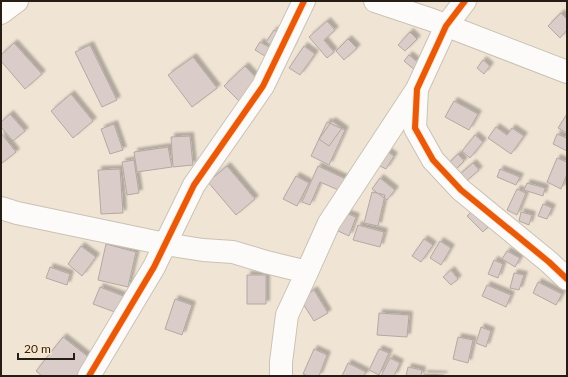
<svg xmlns="http://www.w3.org/2000/svg" width="568" height="377" viewBox="0 0 568 377" font-family="Lato,sans-serif">
<defs>
<filter id="shadow"><feDropShadow dx="3.5" dy="-3.5" stdDeviation="1" flood-color="#0004"/></filter>
</defs>
<rect width="100%" height="100%" fill="#f0e5d5"/>
<path fill="#daccc8" stroke="#b4a8a3" filter="url(#shadow)" d="M561 13 567 19V30L560 38 548 26Z
M327 21 335 30 324 40 334 52 327 58 309 37Z
M274 30 294 43 286 55 266 42Z
M410 32 417 39 405 51 398 45Z
M348 39 357 48 344 60 336 51Z
M260 42 283 55 278 64 255 50Z
M14 43 42 74 25 89 1 61V55Z
M90 45 117 100 102 107 75 52Z
M304 46 315 54 300 75 289 68Z
M409 55 421 65 416 71 404 61Z
M193 57 217 88 192 107 168 75Z
M483 60 490 66 484 74 477 68Z
M245 66 261 83 241 103 224 86Z
M71 94 93 121 73 138 51 111Z
M454 101 478 114 469 130 445 117Z
M10 114 25 131 13 141 1 127V122Z
M567 114V133L558 128Z
M332 121 342 128 329 146 319 139Z
M327 122 345 130 329 165 311 156Z
M114 124 123 150 110 154 101 129Z
M496 127 507 135 512 128 524 136 511 154 488 138Z
M1 133 16 152 1 164Z
M557 134 567 138V151L553 144Z
M475 135 483 142 470 158 462 151Z
M190 136 193 165 173 167 171 137Z
M168 147 172 167 137 172 134 152Z
M385 150 394 156 386 169 376 164Z
M458 154 464 161 454 171 447 165Z
M557 158 567 162V174L561 189 547 182Z
M134 160 139 193 127 195 122 162Z
M473 163 479 170 464 183 458 176Z
M227 166 255 199 236 215 208 182Z
M318 166 348 180 343 192 320 182 310 205 302 202Z
M120 169 123 213 101 214 98 170Z
M500 169 520 177 516 185 497 177Z
M296 176 309 183 297 206 283 199Z
M380 178 395 190 387 200 372 189Z
M527 183 545 188 543 196 524 190Z
M517 189 526 193 517 215 507 210Z
M372 192 385 195 378 226 364 223Z
M543 204 552 208 547 219 538 216Z
M473 210 489 226 483 232 467 216Z
M521 212 532 215 529 225 519 221Z
M345 213 356 217 349 236 338 231Z
M358 225 384 232 380 247 353 240Z
M424 239 433 245 421 262 412 256Z
M440 241 451 248 441 265 430 258Z
M106 244 136 252 128 287 98 280Z
M81 246 96 257 82 276 68 264Z
M507 251 520 258 515 267 502 259Z
M494 260 503 264 498 278 488 274Z
M50 267 70 274 67 285 46 278Z
M451 270 458 279 451 285 443 277Z
M514 273 524 275 519 290 510 288Z
M247 275H266V304H247Z
M538 282 562 294 556 305 533 293Z
M487 285 511 295 506 307 482 296Z
M100 287 126 297 120 314 93 304Z
M314 290 328 313 314 321 300 299Z
M175 299 192 305 182 335 165 329Z
M379 313 409 315 407 337 377 335Z
M481 327 491 331 486 347 476 343Z
M63 337 91 359 77 376H42L36 371Z
M458 337 473 340 468 363 453 359Z
M314 349 327 355 319 376H308L303 374Z
M379 349 389 353 379 375 369 370Z
M390 358 400 363 394 376H381Z
M348 363 366 372 364 376H342Z
M408 367 422 370 421 376H406Z
M424 374 444 375V376H424Z"/>
<g fill="none" stroke-linecap="round" stroke-linejoin="round">
<g stroke="#cac2b5" stroke-width="24">
<path id="minor" d="M375 1 432 20 567 72
M465 1 446 26 417 89 415 128 433 160 461 190 549 262 567 279
M1 13 17 1
M1 208 17 213 165 244 203 250 233 252 266 262 307 272
M89 376 154 267 194 185 263 86 304 1
M281 376V362L287 315 307 272 329 223 417 89"/>
</g>
<use href="#minor" stroke="#fdfbf9" stroke-width="22"/>
<g stroke="#fbe6ca" stroke-width="8">
<path id="cycleway" d="M465 1 446 26 417 89 415 128 433 160 461 190 549 262 567 279
M89 376 154 267 194 185 263 86 304 1"/>
</g>
<use href="#cycleway" stroke="#e8590c" stroke-width="6"/>
</g>
<rect width="568" height="377" fill="none" stroke="#261e14" stroke-width="4"/>
<path d="M18 353v6h56v-6" fill="none" stroke="#261e14" stroke-width="2"/>
<text x="24" y="353" font-size="12" fill="#261e14" stroke="#fbe6ca" stroke-width="3" paint-order="stroke">20 m</text>
</svg>
